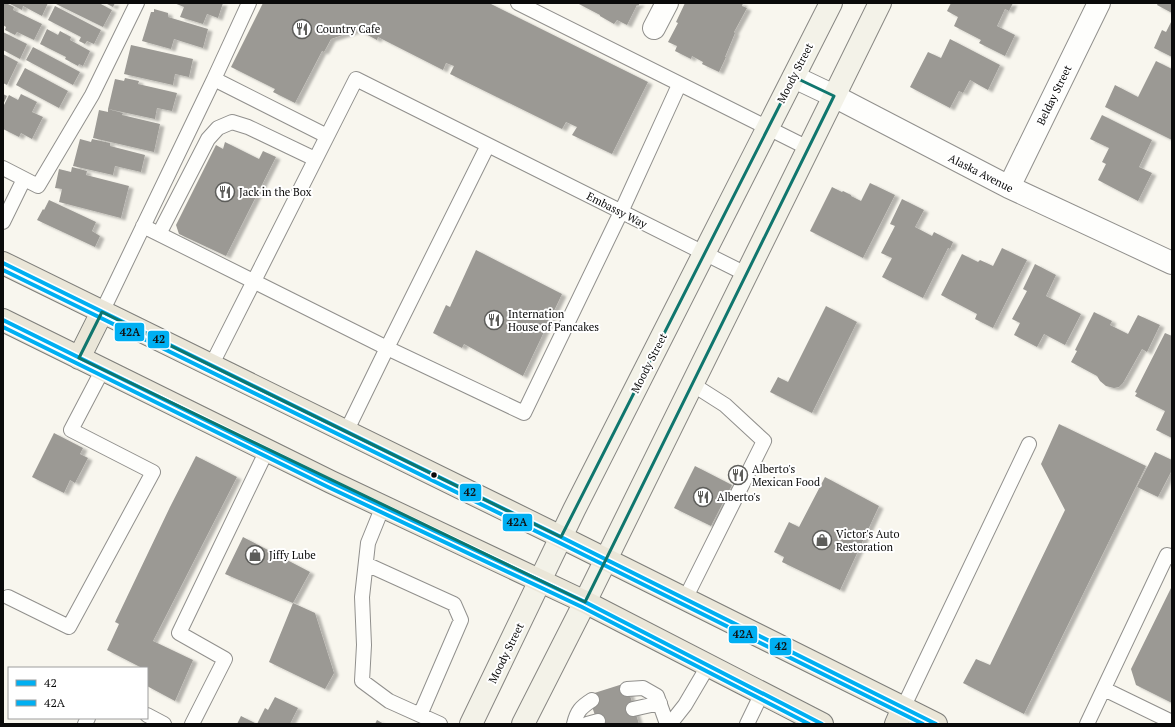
<svg xmlns="http://www.w3.org/2000/svg" width="1175" height="727" viewBox="0 0 1175 727" font-family="'PT Serif',serif">
<defs>
<filter id="shadow"><feDropShadow dx="4.5" dy="2.5" stdDeviation="1" flood-color="#0004"/></filter>
</defs>
<rect width="100%" height="100%" fill="#f8f6ee"/>
<path fill="#9b9994" filter="url(#shadow)" d="M3 3H6L14 7 13 10 42 24 34 40 17 32 15 35 5 30 6 27 3 25Z
M11 3H48L42 16 23 6 22 10 10 4Z
M57 3H99L112 10 103 27 56 4Z
M105 3H115L113 7Z
M174 3H223L218 18 207 14 203 24 180 17 184 7Z
M263 3H489L648 82 612 154 572 135 577 127 566 122 562 129 450 74 454 66 446 63 443 70 378 37 377 40 358 30 331 39 324 52 322 51 295 103 273 92 275 89 231 67Z
M577 3H640L638 6 637 5 627 25 617 20 614 24 600 16V15Z
M685 3H743L742 6 747 8 734 32 735 33 725 57H726L719 72 702 64 703 62 692 56 691 59 675 51 677 46 668 42 678 23 676 22Z
M951 3H1013L1009 11 1005 9 997 26 1015 35 1005 56 979 43 981 40 954 26 958 17 947 11Z
M1158 3H1172V13L1157 5Z
M55 6 101 30 94 44 87 41 85 44 79 41 81 37 48 20Z
M154 9 168 13V17L208 29 203 48 174 39 171 49 142 41 151 12H154Z
M1172 20V57L1154 48 1162 30 1166 32Z
M47 29 58 35 60 31 71 37 70 40 90 51 83 66 79 64 78 66 65 59 66 57 40 44Z
M3 32 27 44 20 59 3 50Z
M950 39 1000 65 988 90 970 80 963 93 959 91 950 108 910 87 928 52 941 58Z
M131 45 193 59 189 77 175 74 173 85 124 74Z
M33 47 80 72 73 85 26 60Z
M3 54 18 62 7 85 3 83Z
M1156 61 1172 69V140L1105 107 1115 85 1138 97Z
M25 68 68 91 59 108 16 85Z
M125 78 139 81 138 84 177 93 172 111 157 108 155 119 108 109 115 79 124 81Z
M3 94 7 96 3 105Z
M21 94 37 102 32 112 43 117 32 139 21 133 19 137 3 129 4 127 3 126V107L9 95 18 100Z
M108 109 123 113 122 115 160 124 154 152 93 138 99 110 108 112Z
M1102 115 1152 140 1139 167 1152 173 1138 201 1098 180 1106 164 1102 162 1109 148 1090 139Z
M80 139 91 142 92 139 110 143V146L145 155 141 172 115 166 113 175 73 166Z
M225 142 259 159 263 151 276 157 226 256 179 234 176 225 216 145 223 149Z
M72 167 87 171 86 175 129 186 121 218 59 202 62 189 55 188 59 169 71 172Z
M870 183 895 195 863 258 810 231 832 187 842 192 843 191 851 195V196L861 201Z
M902 199 924 210 915 227 932 236 934 232 953 242 950 249 948 248 923 298 882 277 892 258 881 253 895 226 890 224Z
M49 200 96 222 92 231 100 236 95 247 37 220 43 209 44 210Z
M1002 248 1027 260 993 328 975 319 977 314 941 295 962 254 978 262 980 260 993 266Z
M476 250 562 294 523 376 464 344 462 348 433 333 446 305 450 307Z
M1035 264 1056 275 1046 296 1081 314 1065 345 1044 334 1037 347 1014 335 1020 323 1012 319 1027 291 1023 289Z
M826 306 857 322 812 413 770 392 778 377 788 382Z
M1094 312 1112 321 1110 325 1128 334 1138 315 1160 325 1147 352 1142 349 1123 383 1119 387 1114 388 1106 386 1100 381 1097 376 1071 362 1077 351 1075 350Z
M1165 333 1172 336V438L1156 430 1165 411 1135 396 1137 393 1135 392Z
M1059 424 1146 466 1024 714 963 683 976 659 990 665 1065 510 1041 464Z
M54 433 83 448 80 454 88 458 75 483 70 480 64 493 32 477Z
M1155 452 1172 460V470L1158 497 1137 487Z
M196 456 237 477 153 641 193 660 175 701 147 686V668H142L107 650 119 624 115 622 170 507Z
M695 466 732 485 711 526 674 508Z
M825 477 879 506 840 590 782 562 784 557 774 552 789 522 799 527Z
M243 537 310 572 293 603 225 574Z
M1172 586V703L1136 685 1131 669Z
M293 603 315 613 334 673 325 689 269 662Z
M626 683 639 724H598L588 695Z
M275 697 298 708 290 724H237L241 716 257 724 265 708 268 710Z
M377 720 384 724H375Z"/>
<g fill="none" stroke-linecap="round" stroke-linejoin="round">
<g stroke="#91908d" stroke-width="16">
<path id="service" d="M249 3 214 79 327 136
M518 3 808 148
M3 168 38 186 92 95 137 3
M3 222 24 179
M143 226 387 348 488 145
M159 234 208 139 218 128 232 122 248 127 315 159
M102 312 214 79
M211 366 356 79 746 274
M346 432 387 348 524 413 621 212 679 85
M383 506 368 543 362 597 364 645 362 681 389 701 440 724
M366 564 454 604 461 620 420 715
M8 597 69 627 153 472 71 430 103 369
M685 599 764 441 725 405 692 384
M627 689 643 688 657 696 667 724
M1104 689 1172 722
M903 708 1029 444
M633 709 660 703
M147 715 164 724
M85 724 88 718
M192 724 225 659 179 633 267 450
M574 724C577 711 581 707 592 700
M587 724 598 721
M670 724 685 705 708 666
M747 724 762 693
M1087 724 1167 555 1172 557"/>
</g>
<g stroke="#91908d" stroke-width="24">
<path id="minor" d="M654 28 667 3
M794 77 834 96 1009 187 1172 263
M1009 187 1099 3"/>
</g>
<g stroke="#888783" stroke-width="24">
<path id="secondary" d="M471 724 574 510 831 3
M523 724 585 602 880 3"/>
</g>
<g stroke="#7e7e7a" stroke-width="24">
<path id="primary" d="M3 263 561 537 936 724
M3 320 331 482 585 602 822 724
M79 358 102 312
M896 724 903 708"/>
</g>
<use href="#service" stroke="#fefefc" stroke-width="14"/>
<use href="#minor" stroke="#fefefc" stroke-width="22"/>
<use href="#secondary" stroke="#f3f2e8" stroke-width="22"/>
<use href="#primary" stroke="#eae6d8" stroke-width="22"/>
<g stroke="#fff" stroke-width="7">
<path id="bus-1" d="M3 263 561 537 936 724
M3 320 331 482 585 602 822 724"/>
</g>
<g stroke="#fff" stroke-width="7">
<path id="bus-2" d="M3 270 558 542 923 724
M3 327 328 487 582 607 809 724"/>
</g>
<use href="#bus-1" stroke="#00aff2" stroke-width="4"/>
<use href="#bus-2" stroke="#00aff2" stroke-width="4"/>
</g>
<path fill="none" stroke="#0f766e" stroke-width="3" stroke-linejoin="round" d="M794 77 834 96 585 602 79 358 102 312 561 537Z"/>
<defs>
<g id="restaurant-ring" transform="scale(1)"><circle r="9.5" fill="#fff" stroke="#5d5d5a" stroke-width="1.5"/><path d="M-5-6h1v4h1v-4h1v4h1v-4h1v5L-1.5 .5V6h-2V.5L-5-1ZM5-6V6H3V1.5H1.5Q1.5-4 5-6Z" fill="#5d5d5a"/></g>
<g id="shop-ring" transform="scale(1)"><circle r="9.5" fill="#fff" stroke="#5d5d5a" stroke-width="1.5"/><path d="M-5-2.5h2.3a2.7 3.5 0 0 1 5.4 0H5L5.5 6h-11ZM-1.5-2.5h3a1.5 2.3 0 0 0-3 0Z" fill="#5d5d5a"/></g>
</defs>
<g fill-rule="evenodd">
<use href="#restaurant-ring" x="302" y="29"/>
<use href="#restaurant-ring" x="225" y="192"/>
<use href="#restaurant-ring" x="494" y="320"/>
<use href="#restaurant-ring" x="738" y="475"/>
<use href="#restaurant-ring" x="703" y="497"/>
<use href="#shop-ring" x="822" y="540"/>
<use href="#shop-ring" x="255" y="555"/>
</g>
<circle fill="#0a0a0a" stroke="#fff" stroke-width="1.5" cx="434" cy="475" r="3.5"/>
<g text-anchor="middle" dominant-baseline="central" stroke-width="4" stroke-linejoin="round" paint-order="stroke">
<g font-size="11" fill="#0a0a0a" stroke="#fff" text-anchor="start">
<text x="316" y="29">Country Cafe</text>
<text x="239" y="192">Jack in the Box</text>
<text x="508" y="314">Internation<tspan x="508" dy="13">House of Pancakes</tspan></text>
<text x="752" y="469">Alberto's<tspan x="752" dy="13">Mexican Food</tspan></text>
<text x="717" y="497">Alberto's</text>
<text x="836" y="534">Victor's Auto<tspan x="836" dy="13">Restoration</tspan></text>
<text x="269" y="555">Jiffy Lube</text>
</g>
<g font-size="11" fill="#0a0a0a" stroke="#fff">
<text transform="translate(795 73) rotate(-63)">Moody Street</text>
<text transform="translate(1054 95) rotate(-64)">Belday Street</text>
<text transform="translate(981 173) rotate(27)">Alaska Avenue</text>
<text transform="translate(617 210) rotate(27)">Embassy Way</text>
<text transform="translate(649 363) rotate(-63)">Moody Street</text>
<text transform="translate(506 653) rotate(-64)">Moody Street</text>
</g>
</g>
<g stroke="#fff" stroke-width="1.5">
<rect x="114" y="322" width="31" height="20" rx="4" fill="#00aff2"/>
<rect x="147" y="330" width="23" height="19" rx="4" fill="#00aff2"/>
<rect x="459" y="483" width="23" height="19" rx="4" fill="#00aff2"/>
<rect x="502" y="513" width="31" height="19" rx="4" fill="#00aff2"/>
<rect x="728" y="625" width="30" height="19" rx="4" fill="#00aff2"/>
<rect x="769" y="637" width="23" height="19" rx="4" fill="#00aff2"/>
</g>
<g font-size="11" text-anchor="middle" font-weight="bold" fill="#111">
<text x="130" y="336">42A</text>
<text x="159" y="343">42</text>
<text x="470" y="496">42</text>
<text x="517" y="526">42A</text>
<text x="743" y="638">42A</text>
<text x="781" y="650">42</text>
</g>
<rect width="1175" height="727" fill="none" stroke="#0a0a0a" stroke-width="8"/>
<rect x="8" y="667" width="140" height="52" fill="#ffffff" stroke="#9d9d9d"/>
<rect x="16" y="680" width="20" height="6" fill="#00aff2" stroke="#9d9d9d"/>
<text x="44" y="687" font-size="12" fill="#0a0a0a">42</text>
<rect x="16" y="700" width="20" height="6" fill="#00aff2" stroke="#9d9d9d"/>
<text x="44" y="707" font-size="12" fill="#0a0a0a">42A</text>
</svg>
